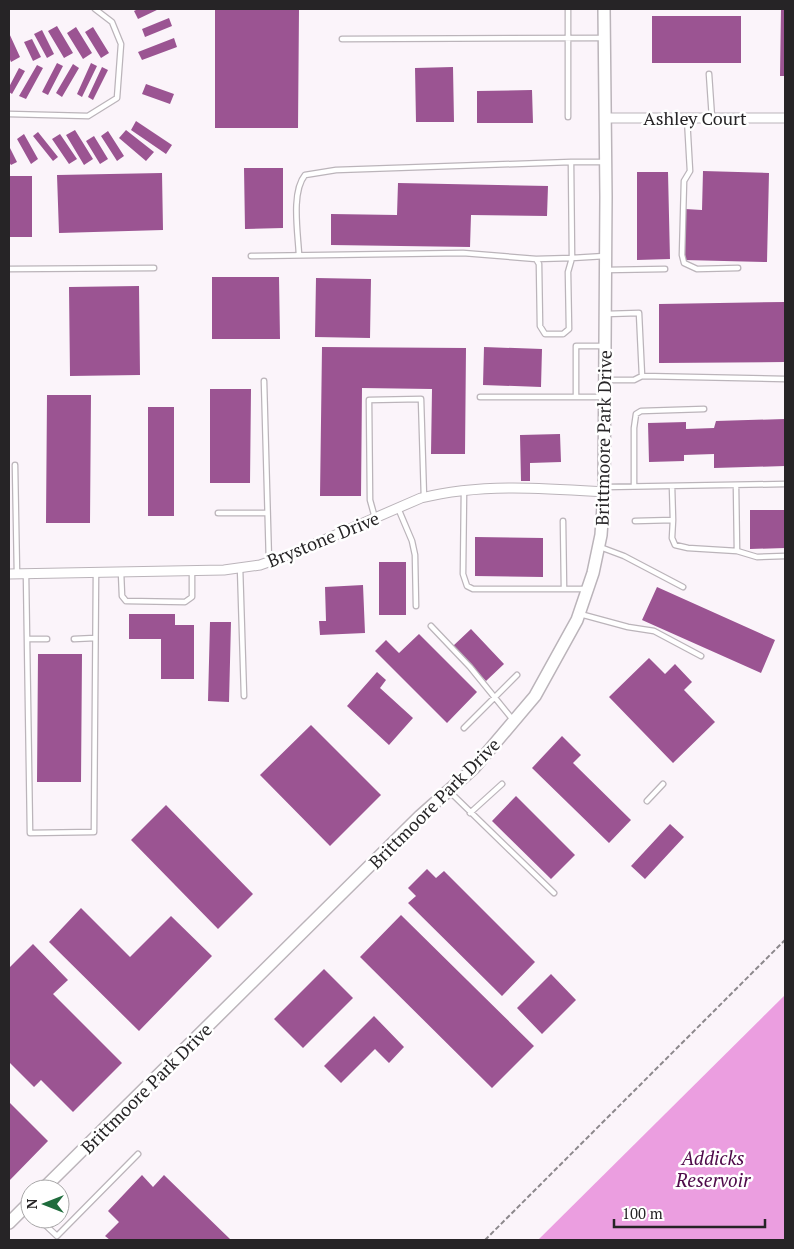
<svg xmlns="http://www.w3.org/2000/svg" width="794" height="1249" viewBox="0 0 794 1249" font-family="'PT Serif',serif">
<rect width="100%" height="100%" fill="#fbf4fa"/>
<path fill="#eb9ee0" d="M785 995V1240H538Z"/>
<path fill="#9b5492" d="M138 9H159L138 19 134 11Z
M215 9H299L298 128H215Z
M781 9H785V76H780Z
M652 16H741V63H652Z
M169 18 172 26 145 37 142 29Z
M57 26 73 53 64 58 48 31Z
M76 27 92 53 83 59 67 33Z
M93 27 109 53 101 58 85 32Z
M42 30 54 54 47 58 34 34Z
M9 33 20 57 11 62 9 57Z
M174 38 177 47 142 60 138 52Z
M32 39 41 57 33 61 24 42Z
M57 63 63 66 48 95 42 92Z
M91 63 97 66 82 97 77 94Z
M73 64 79 68 62 97 56 93Z
M37 65 43 68 26 99 19 96Z
M102 67 108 70 93 100 88 97Z
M453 67 454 122H416L415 68Z
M19 68 25 71 12 94 9 92V87Z
M146 84 174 94 170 104 142 94Z
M532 90 533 123H477V91Z
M136 121 172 145 166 154 131 130Z
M75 130 93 159 84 165 66 135Z
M126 130 154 152 146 161 119 138Z
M108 131 124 156 117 161 101 136Z
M38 132 58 157 53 161 33 136Z
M24 134 38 159 31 164 17 139Z
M60 134 77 159 69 164 52 139Z
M94 136 108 159 100 164 86 141Z
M9 146 17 162 11 165 9 162Z
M244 168H283V228L245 229Z
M703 171 769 173 767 262 684 260 685 209 702 210Z
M637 172H668L670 259 637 260Z
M162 173 163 230 59 233 57 175Z
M9 176H32V237H9Z
M398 183 548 186 547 216 471 215 470 247 331 245V214L397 215Z
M212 277H279L280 339H212Z
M316 278 371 279 370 338 315 337Z
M139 286 140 375 70 376 69 287Z
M785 302V362L659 363V304Z
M322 347 466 348 465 454H431L432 389 362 388 361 496H320Z
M484 347 542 349 541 387 483 385Z
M210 389H251L250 483H210Z
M47 395H91L90 523H46Z
M148 407H174V516H148Z
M785 419V466L714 468V454L684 455V461L649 462 648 423 686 422V429L714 428 716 421Z
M560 434 561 462 530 463V481H521L520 435Z
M750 510H785V548L750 549Z
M475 537 543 538V577L475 576Z
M379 562H406V615H379Z
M363 585 365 633 320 635 319 621H326L325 587Z
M657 587 775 640 761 673 642 620Z
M129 614H175V625H194V679H161V639H129Z
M210 622H231L229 702 208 701Z
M471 629 504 664 486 681 453 646Z
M419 634 477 692 447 723 375 651 386 640 399 653Z
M38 654H82L81 782H37Z
M649 658 665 674 675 664 692 682 684 690 715 722 673 763 609 697Z
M377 672 386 680 380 688 413 718 389 745 347 706Z
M311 725 381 795 330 846 260 775Z
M562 736 581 755 573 763 631 820 609 843 532 768Z
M516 796 575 855 551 879 492 821Z
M166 805 253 894 218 929 131 840Z
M670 824 684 837 645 879 631 866Z
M427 869 436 878 444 871 535 962 502 996 408 903 416 896 408 888Z
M81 908 130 957 171 916 212 956 139 1031 49 942Z
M401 915 534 1046 492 1088 360 957Z
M33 944 68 980 53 994 122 1063 73 1112 41 1080 34 1087 9 1062V968Z
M324 969 353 998 303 1048 274 1019Z
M551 974 576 1000 542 1034 517 1008Z
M374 1016 404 1047 389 1063 375 1049 341 1083 324 1066Z
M9 1102 48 1141 9 1181Z
M142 1175 153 1187 164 1175 231 1240H110L105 1236 119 1222 108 1211Z"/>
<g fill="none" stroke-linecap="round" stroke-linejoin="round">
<g stroke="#bbb4ba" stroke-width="7">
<path id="lane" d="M568 9V117
M342 39 604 38
M709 74 712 118
M9 114 88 116 117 98 121 44 112 22 95 9
M687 118 690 171 684 181 682 255 684 263 697 269 738 268
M299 255C298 233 291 192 305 175L336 170 571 162
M251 256 463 253 536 259 539 264 540 326 545 334H563L569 329 568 272 572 258 605 256
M536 259 572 258 571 162H605
M9 269 154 268
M606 270 665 269
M606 314 639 313 642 376 634 380H606
M642 376 785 379
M264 381 269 562
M480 397H603
M576 397V346H604
M15 465 17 574
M736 485 737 551 757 557 785 556
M634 486V428L636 414 641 411 704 409
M605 487 785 484
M464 490 463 574 467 586 473 589H587
M398 508 412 541 415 555 416 606
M218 513H267
M375 518 370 500 369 400 421 399 424 498
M673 520 672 538 675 545 688 548 737 551
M563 521 564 589
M635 521 673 520 672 486
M600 547 624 556 683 587
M240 567 244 696
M121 572 122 596 126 601 185 602 192 597V570
M26 574 30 833 94 832 96 572
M580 614 628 627 654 631 701 656
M431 626 470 667 513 720
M27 639H47
M74 639 95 638
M464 728 517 675
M450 792 554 893
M647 801 663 784
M470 813 502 784
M39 1219 57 1236 138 1154"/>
</g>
<g stroke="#bbb4ba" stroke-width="11">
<path id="street" d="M605 118H785
M9 574 224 570 260 565 294 553 421 498C480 483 544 488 604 492"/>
</g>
<g stroke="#bbb4ba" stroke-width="14">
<path id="secondary" d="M43 1189 420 816 474 768 535 696 577 620 593 573 601 535 604 492 606 197 604 9
M9 1223 30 1202"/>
</g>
<path stroke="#8c888c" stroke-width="2" stroke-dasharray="5 2.5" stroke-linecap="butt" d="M485 1240 785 940"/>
<use href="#lane" stroke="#fff" stroke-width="4.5"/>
<use href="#street" stroke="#fff" stroke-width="9"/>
<use href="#secondary" stroke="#fff" stroke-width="11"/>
</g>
<g text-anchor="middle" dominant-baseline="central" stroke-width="5" stroke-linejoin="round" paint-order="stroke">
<g font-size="18" fill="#262426" stroke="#fff">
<text x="695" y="118">Ashley Court</text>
<text transform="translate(603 438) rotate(-89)">Brittmoore Park Drive</text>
<text transform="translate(323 539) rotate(-22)">Brystone Drive</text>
<text transform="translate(434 803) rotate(-45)">Brittmoore Park Drive</text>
<text transform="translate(146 1088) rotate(-45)">Brittmoore Park Drive</text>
</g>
<g font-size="19" font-style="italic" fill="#4e0949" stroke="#fff">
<text x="713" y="1157">Addicks<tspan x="713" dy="22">Reservoir</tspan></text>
</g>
</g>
<rect width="794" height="1249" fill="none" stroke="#262426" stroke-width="20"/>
<g transform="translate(45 1204) rotate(270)"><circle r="24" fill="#ffffff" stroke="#a8a7a8"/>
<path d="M0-4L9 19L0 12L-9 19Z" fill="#1f6c3c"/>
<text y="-8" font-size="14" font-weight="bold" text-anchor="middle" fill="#262426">N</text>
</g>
<path d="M614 1219v8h151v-8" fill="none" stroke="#262426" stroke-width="2.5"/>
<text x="622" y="1219" font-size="15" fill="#262426" stroke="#ffffff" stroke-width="4" paint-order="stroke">100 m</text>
</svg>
